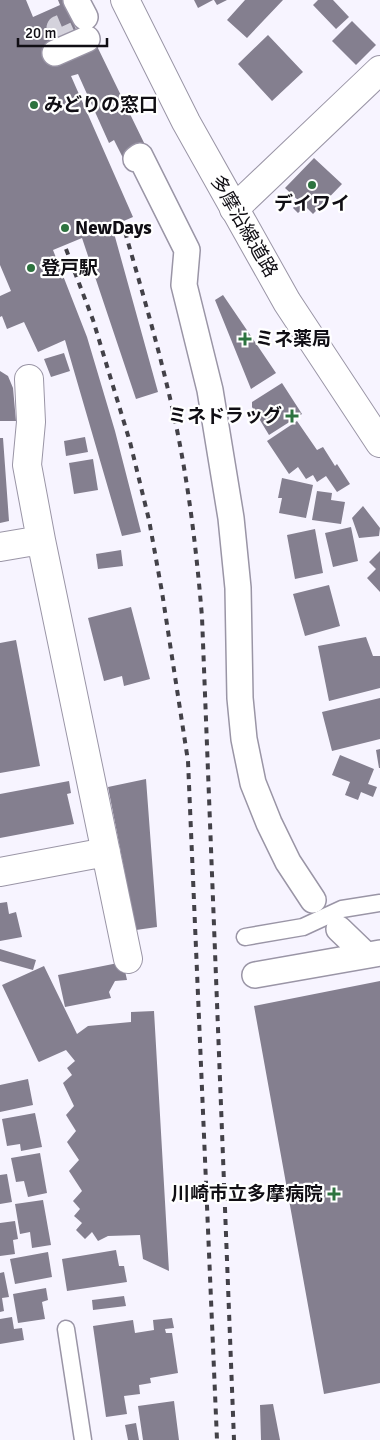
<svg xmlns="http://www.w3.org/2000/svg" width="380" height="1440" viewBox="0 0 380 1440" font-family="Signika,'Noto Sans JP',sans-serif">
<rect width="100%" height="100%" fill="#f7f4ff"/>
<path fill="#847f8f" d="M0 0H26L33 17 60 5 58 0H70L94 40 148 151 125 162 114 140 109 143 78 74 71 76 133 217 112 226 158 392 136 399 82 238 53 250 87 337 115 431 141 532 122 536 65 340 38 352 24 322 7 329 2 316 0 317V296L11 291 0 265Z
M194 0H213L198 8Z
M214 0H227L217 5Z
M245 0H283L247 38 227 20Z
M318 0H333L349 17 336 29 313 5Z
M352 21 376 45 356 65 332 41Z
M268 35 303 72 272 101 238 64Z
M314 158 342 184 313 214 305 206 298 213 293 208 299 201 285 188Z
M223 295 276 373 251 389 215 300Z
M64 353 70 371 51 377 44 359Z
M0 371 8 376 13 388 16 421H0Z
M282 383 302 414 269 435 252 407V402Z
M297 421 317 450 323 447 335 466 337 464 350 484 337 492 326 476 317 482 313 475 306 479 298 467 289 474 267 441Z
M85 437 88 452 66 456 64 441Z
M0 438H3L9 521 0 523Z
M93 459 98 490 74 494 69 463Z
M282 478 313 485 306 518 279 513 282 498H278Z
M317 491 332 493 331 500 345 502 341 524 312 520Z
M363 506 380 528 379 536 359 538 352 518Z
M351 527 358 561 333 567 325 533Z
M315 529 323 573 295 579 287 535Z
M121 550 123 566 98 569 96 554Z
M380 551V592L367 578 376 569 369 562Z
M329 585 340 626 305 636 293 594Z
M131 607 150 679 124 686 122 676 104 681 88 618Z
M366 637 373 656H380V688L329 701 318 646Z
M16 640 40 766 0 773V643Z
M380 698V739L332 751 322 712Z
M380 749V768H379L376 750Z
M340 755 374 769 368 784 377 787 373 797 361 792 358 800 345 795 350 782 332 775Z
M146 779 157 927 136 930 108 787Z
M69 781 71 793 67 794 74 824 0 838V794Z
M7 902 9 914 16 912 22 937 0 941V903Z
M0 949 36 960 33 970 0 961Z
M123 962 127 980 115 981 109 992 111 998 65 1007 58 975Z
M44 966 77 1034 88 1026 131 1022V1012L154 1011 169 1271 143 1259 140 1235 108 1236 98 1241 92 1232 85 1239 76 1230 82 1223 74 1216 80 1209 73 1201 82 1191 69 1171 79 1160 67 1142 76 1131 66 1115 74 1106 63 1083 72 1075 67 1068 75 1061 66 1050 39 1062 38 1061 2 985Z
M380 981V1383L324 1394 254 1006Z
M28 1079 33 1105 0 1112V1085Z
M35 1113 42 1147 21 1151 20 1144 7 1146 2 1119Z
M40 1153 47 1193 28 1197 24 1181 16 1182 11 1158Z
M7 1174 12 1202 0 1204V1175Z
M43 1200 51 1245 32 1248 30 1232 20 1234 15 1204Z
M15 1221 18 1239 13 1240 15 1254 0 1256V1223Z
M116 1250 119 1266H124L127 1282 67 1291 62 1259Z
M48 1252 52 1277 15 1284 10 1259Z
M4 1272 9 1297 2 1298 4 1311 0 1312V1273Z
M46 1288 48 1300 42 1302 45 1319 18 1323 13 1294Z
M124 1296 126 1306 93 1310 92 1300Z
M12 1317 14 1329 22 1328 24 1340 0 1344V1319Z
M172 1318 174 1328 165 1329 166 1333H172L178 1373 150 1378 151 1383 139 1385 140 1394 124 1396 127 1414 106 1417 93 1326 133 1320 135 1333 154 1330 153 1320Z
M174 1401 179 1440H143L138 1406Z
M273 1404 280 1440H261L260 1405Z
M136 1423 139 1440H128L125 1425Z"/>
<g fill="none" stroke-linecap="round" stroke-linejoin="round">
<path stroke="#d4d2dc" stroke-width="25" stroke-dasharray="25 12" stroke-linecap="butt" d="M68 48 59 28 85 17"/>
<g stroke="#9a95a6" stroke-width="19">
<path id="service" d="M245 937 303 927 342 909 380 903
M66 1329 83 1440"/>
</g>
<g stroke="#9a95a6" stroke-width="28">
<path id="pedestrian" d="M76 0 85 17
M55 53 87 39
M136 159 140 156 187 250 184 285 210 390 231 518 238 588 240 698 244 739 253 783 269 823 288 862 313 900
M339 929 366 955
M255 975 380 953"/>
</g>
<g stroke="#9a95a6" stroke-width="30">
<path id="minor" d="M234 209 380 70
M29 379 31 422 27 465 41 540 128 959
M0 547 41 540
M0 872 106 852"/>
</g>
<g stroke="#9a95a6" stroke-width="30">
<path id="primary" d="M125 0 186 122 287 302 380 443"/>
</g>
<use href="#service" stroke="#fff" stroke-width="16"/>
<use href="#pedestrian" stroke="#fff" stroke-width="25"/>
<use href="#minor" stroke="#fff" stroke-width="28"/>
<use href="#primary" stroke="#fff" stroke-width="28"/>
<path stroke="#434148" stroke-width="4" stroke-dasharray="6 6" stroke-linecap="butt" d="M125 232C141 287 157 342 170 398 187 470 196 544 202 617L234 1440
M66 249 93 320 130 442 149 520 162 592 188 761 217 1440"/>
</g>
<g fill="#2d733f" stroke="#fff" stroke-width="2">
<circle cx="34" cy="105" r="5"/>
<circle cx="312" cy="185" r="5"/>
<circle cx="65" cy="228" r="5"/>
<circle cx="31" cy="268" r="5"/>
<path d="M242.5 331.5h5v5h5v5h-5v5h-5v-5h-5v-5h5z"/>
<path d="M289.5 408.5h5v5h5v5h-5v5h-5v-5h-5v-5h5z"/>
<path d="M331.5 1186.5h5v5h5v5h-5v5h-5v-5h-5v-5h5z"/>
</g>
<g text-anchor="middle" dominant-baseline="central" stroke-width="4.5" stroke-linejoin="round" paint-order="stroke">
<g font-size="19" font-weight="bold" fill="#100e14" stroke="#fff" text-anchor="start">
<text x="44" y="105">みどりの窓口</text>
<text x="312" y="204" text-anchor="middle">デイワイ</text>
<text x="75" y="228">NewDays</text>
<text x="41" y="268">登戸駅</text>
<text x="255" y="339">ミネ薬局</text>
<text x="282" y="416" text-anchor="end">ミネドラッグ</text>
<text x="323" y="1194" text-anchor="end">川崎市立多摩病院</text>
</g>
<g font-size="19" fill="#100e14" stroke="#fff">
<text transform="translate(244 226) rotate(60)">多摩沿線道路</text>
</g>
</g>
<path d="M18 38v8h89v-8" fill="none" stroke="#100e14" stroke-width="2.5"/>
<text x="25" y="38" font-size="15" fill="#100e14" stroke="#ffffff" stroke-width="4" paint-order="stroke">20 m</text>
</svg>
